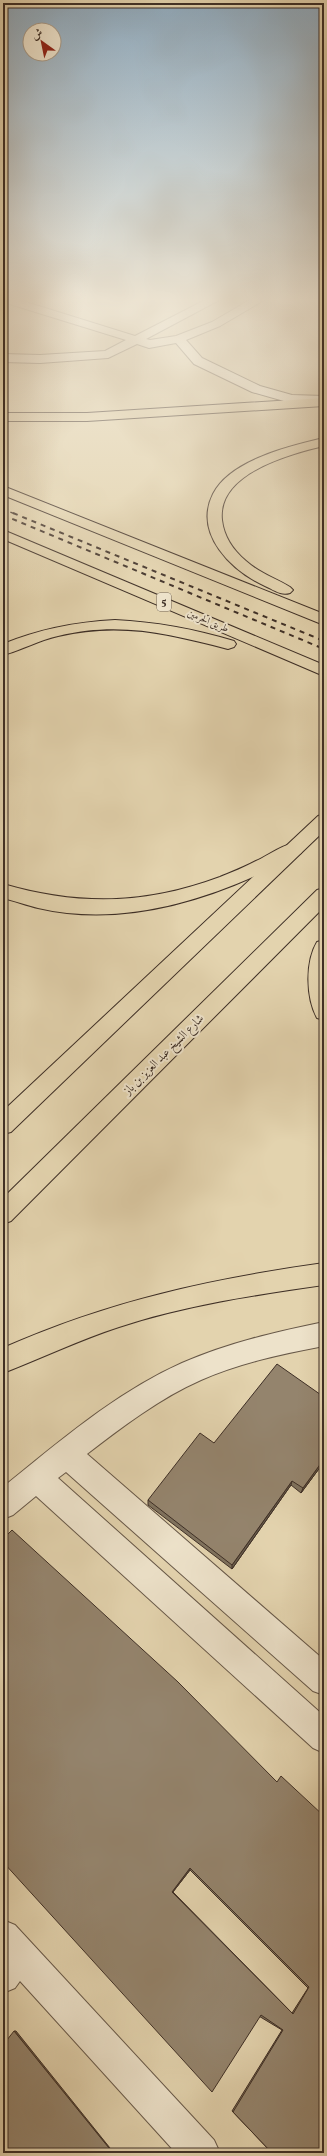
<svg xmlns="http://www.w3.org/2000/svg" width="327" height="2156" viewBox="0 0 327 2156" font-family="Vollkorn,Amiri,serif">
<rect width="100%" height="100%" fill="#e3d3ae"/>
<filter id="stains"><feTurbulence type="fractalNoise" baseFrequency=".005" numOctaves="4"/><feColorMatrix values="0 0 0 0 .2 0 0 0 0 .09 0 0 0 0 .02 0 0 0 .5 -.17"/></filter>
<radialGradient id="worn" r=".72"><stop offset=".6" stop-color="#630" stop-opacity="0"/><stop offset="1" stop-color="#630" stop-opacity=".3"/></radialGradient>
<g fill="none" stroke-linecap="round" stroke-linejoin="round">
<g stroke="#675848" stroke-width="2">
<path id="service" d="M319 298H324V300L320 299Z"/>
</g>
<g stroke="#675848" stroke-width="2">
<path id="minor" d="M3 298H13L135 336 209 298H223L146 339 150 340 176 336 212 322 253 298H265L264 300 220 326 186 340 202 358 260 386 292 395 324 396V404L291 403 252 392 194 364 176 343 149 348 137 344 108 358 40 363 3 362V354L40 355 105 351 126 340 3 302Z
M324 1322V1346C282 1354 240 1363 201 1380 160 1398 122 1427 87 1454L324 1660V1695L313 1691 66 1472 58 1478 324 1716V1753L313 1748 36 1496 13 1515 3 1519V1487C59 1442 115 1393 182 1363 227 1343 276 1332 324 1322Z
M3 1920 15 1925 214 2140 220 2153H176L20 1981 15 1988 3 1993Z"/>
</g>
<g stroke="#3e2f26" stroke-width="2">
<path id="primary" d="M324 814V831L11 1132 3 1134V1111L318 816Z
M324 888V907L11 1221 3 1224V1198L317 890Z"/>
</g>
<g stroke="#3e2f26" stroke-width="2">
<path id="motorway" d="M324 398V406L87 421H3V413H87Z
M324 438V446C289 454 217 474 222 520 224 537 233 550 246 561 259 573 275 578 290 587L293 590 290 593C281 596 274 590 265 586 232 571 193 534 213 494 230 460 290 446 324 438Z
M3 486 324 614V625L3 495Z
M3 530 324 665V676L3 539Z
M115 620C156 622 194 629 234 641L236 644 234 647 228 649C169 634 120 621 58 636 39 640 22 650 3 655V644C40 629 75 622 115 620Z
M294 843 301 845 303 849 301 853C223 896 128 929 38 908 26 905 15 901 3 898V884C79 906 145 905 220 877 232 872 245 867 256 861 269 855 280 846 294 843Z
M324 940V1020L317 1018C306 998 305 962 317 942Z
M324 1263V1285C255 1295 185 1305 119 1327 79 1340 42 1358 3 1373V1348C109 1301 210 1279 324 1263Z"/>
</g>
<use href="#service" fill="#ede2ca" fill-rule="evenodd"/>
<use href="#minor" fill="#ede2ca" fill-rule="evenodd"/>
<use href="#primary" fill="#e3d3ae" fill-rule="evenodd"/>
<use href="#motorway" fill="#e3d3ae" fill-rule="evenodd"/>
<path stroke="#3e2f26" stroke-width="1.5" stroke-dasharray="4 4" stroke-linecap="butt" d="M3 509 15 514"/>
<path stroke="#3e2f26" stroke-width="2" stroke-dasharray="5 5" stroke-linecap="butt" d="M13 513 324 641
M3 515 324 649"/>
</g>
<path fill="#7f725e" stroke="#3e2f26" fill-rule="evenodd" d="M324 1397V1462L301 1493 291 1485 232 1569 148 1505V1500L214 1443Z
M277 1782 324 1816V2153H272L232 2111 282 2030 3 1862ZM190 1870 308 1988 292 2013 173 1892Z"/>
<path fill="#685c4c" stroke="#3e2f26" d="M324 1459V1462L301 1493 303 1488Z
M292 1481 291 1485 232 1569V1565Z
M190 1868V1870L172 1893V1892Z
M14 2031H16L114 2153H113Z"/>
<path fill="#94846d" stroke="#3e2f26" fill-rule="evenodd" d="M277 1364 324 1397V1459L303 1488 292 1481 232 1565 148 1500 200 1433 214 1443Z
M12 1530 178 1682 277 1782 281 1776 324 1816V2153H272L233 2112 283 2030 261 2015 212 2092 3 1862V1539ZM190 1868 309 1987 293 2014 172 1892Z
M14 2031 113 2153H3V2045Z"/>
<linearGradient id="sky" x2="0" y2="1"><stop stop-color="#8faabe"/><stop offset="0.5" stop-color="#f2ebdb"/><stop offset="1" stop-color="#f2ebdb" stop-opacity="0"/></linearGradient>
<rect width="327" height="599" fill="url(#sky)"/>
<g text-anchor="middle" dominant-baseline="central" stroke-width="4" stroke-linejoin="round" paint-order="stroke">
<g font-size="10" fill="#3e2f26" stroke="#ede2ca">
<text transform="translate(208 621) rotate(23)">طريق الحرمين</text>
</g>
<rect fill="#ede2ca" stroke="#726557" stroke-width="1" x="157" y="593" width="14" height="18" rx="3"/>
<g font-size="11" font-weight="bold" fill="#3e2f26">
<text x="164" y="602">5</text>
</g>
<g font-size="12" fill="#3e2f26" stroke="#ede2ca">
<text transform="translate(164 1055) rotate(-45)">شارع الشيخ عبد العزيز بن باز</text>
</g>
</g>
<rect width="327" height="2156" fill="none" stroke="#e3d3ae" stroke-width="16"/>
<rect x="4" y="4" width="319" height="2148" fill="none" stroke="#3e2f26" stroke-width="2"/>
<rect x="8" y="8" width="311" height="2140" fill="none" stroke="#3e2f26"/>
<g transform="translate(42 42) rotate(327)"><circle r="19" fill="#ede2ca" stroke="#a79a88"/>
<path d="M0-3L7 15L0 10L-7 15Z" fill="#8f2418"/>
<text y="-6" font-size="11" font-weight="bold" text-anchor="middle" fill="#3e2f26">ش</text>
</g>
<rect width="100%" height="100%" filter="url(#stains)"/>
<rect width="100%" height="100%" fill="url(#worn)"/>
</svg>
